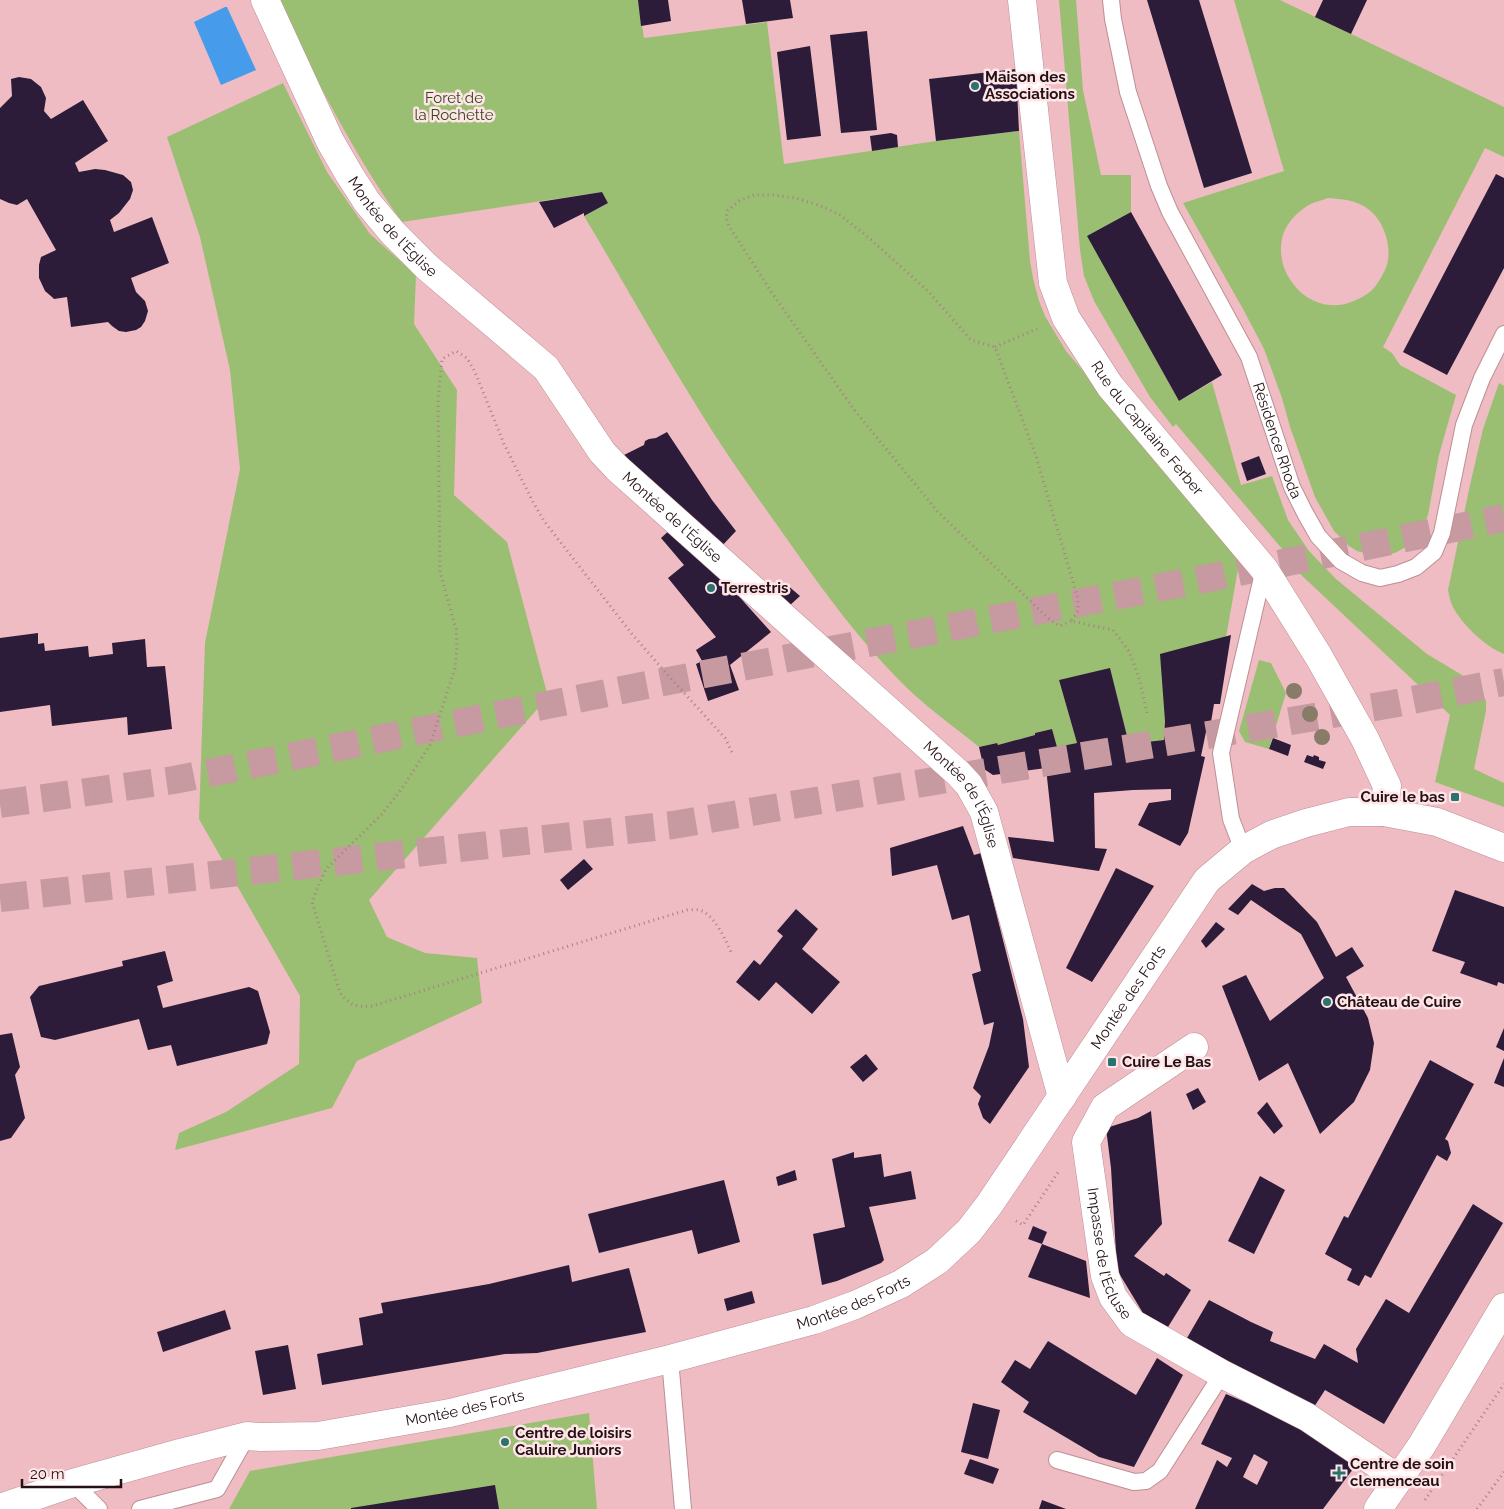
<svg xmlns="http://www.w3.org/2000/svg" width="1504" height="1509" viewBox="0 0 1504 1509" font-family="Raleway,sans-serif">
<rect width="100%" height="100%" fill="#efbcc3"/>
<path fill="#9bbf72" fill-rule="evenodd" d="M278 0H638L644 38 767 22 784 164 936 141 1019 131 1030 261 1033 278 1039 301 1045 316 1066 351 1237 551 1240 558 1226 637 1165 721 1164 740 1129 744 1110 669 1059 680 1077 743 1057 747 1052 729 1035 733V735L998 745 996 743 979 747C952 725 923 705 898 679 859 639 826 595 794 549 761 502 726 455 696 405 657 343 622 279 584 216L608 203 602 192 402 222C353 153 314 76 278 0Z
M1059 0H1076L1083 90 1101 175H1131V212L1088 236 1179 401 1212 382 1241 485 1272 476 1288 520 1309 551 1336 579 1427 654 1462 675 1486 700V711L1474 769 1504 783V807L1435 782 1450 715 1280 555 1283 550 1176 424 1173 427 1150 397 1094 301 1084 276 1080 250Z
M1234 0H1280L1504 107V157L1485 148 1383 347 1392 353 1400 365 1456 395 1439 455 1428 515 1419 536 1406 547 1395 553 1380 556 1368 554 1357 551 1349 546 1334 531 1315 497 1290 427 1282 398 1264 349 1243 309 1183 203 1284 171ZM1328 198C1341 199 1357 200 1368 209 1385 221 1394 251 1385 270 1376 288 1370 295 1351 302 1312 317 1274 277 1282 239 1284 226 1296 213 1307 206 1313 202 1321 201 1328 198Z
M283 83 327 172 370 234 416 275 414 324 457 390 454 495 507 542 548 697 369 900 387 937 425 953 477 958 482 1003 357 1061 332 1108 175 1150 179 1133 226 1112 299 1064 300 996 199 819 205 643 240 469 230 370 200 237 167 137Z
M1499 383 1504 386V654C1486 647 1460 623 1452 605 1450 601 1449 595 1448 590L1470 485 1483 429Z
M1259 660 1271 663 1286 693 1269 749 1245 742 1239 731Z
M589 1413 597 1509H229L250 1471Z"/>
<path fill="#469cea" d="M225 7H227L256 70 221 85 194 22Z"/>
<path fill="#2c1b39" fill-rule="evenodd" d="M638 0H668L671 21 641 26Z
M742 0H790L793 18 746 24Z
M1147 0H1199L1252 173 1204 188Z
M1323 0H1367L1351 34 1315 17Z
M867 31 877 130 841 133 830 35Z
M810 46 821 136 787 140 777 52Z
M1016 69 1019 131 936 141 929 79Z
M19 77 31 79 41 87 46 98 44 111 51 119 83 100 108 141 75 163 79 172 95 169 105 170 123 175 131 182 133 190 130 199 119 213 110 220 114 232 152 217 169 263 131 278 136 292 145 301 148 311 145 321 141 327 136 330 126 332 119 331 112 326 108 322 71 327 67 297 54 299 52 297 45 291 39 278V265L41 257 56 250 27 199 17 205 9 203 0 199V108L12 96 11 79Z
M891 133 897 135 898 147 872 151 870 136Z
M1496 174 1504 178V268L1447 375 1403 352Z
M602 192 608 203 584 216V213L554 228 539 202Z
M1131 212 1222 375 1179 401 1087 236Z
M667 432 712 500 736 531 720 548 620 457 644 445 645 441 649 439 656 438Z
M1259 456 1266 474 1247 481 1241 463Z
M672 528 700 553 771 632 730 665 739 690 708 701 696 664 702 661 696 650 716 637 668 578 684 565 661 538Z
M786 584 800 596 788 607 774 595Z
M38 633V644L44 643 45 651 88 646 89 657 113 654 112 643 145 639 147 667 165 666 172 729 128 735 127 717 52 726 50 705 0 712V638Z
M1231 635 1220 704H1214L1210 728 1207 727 1201 756 1205 757 1199 784 1188 833 1180 846 1138 825 1149 803 1171 800V789L1133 790 1094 793 1095 848 1107 849 1099 871 1013 858 1008 837 1054 842 1046 768 993 775 984 769 979 747 997 743 998 745 1035 735V733L1052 729 1057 747 1077 743 1059 680 1110 668 1129 744 1164 740 1165 721 1160 654Z
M1273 738 1291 745 1288 756 1269 749Z
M1307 755 1313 757 1314 755 1319 757V760L1326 762 1323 769 1304 762Z
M963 826 974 855 981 853 1023 1019 1029 1067 990 1124 983 1118 978 1104 981 1096 973 1088 989 1046 994 1022 984 1025 972 974 981 971 969 915 952 920 937 865 892 876 890 848Z
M584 859 593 869 568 890 560 880Z
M1116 868 1154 886 1092 982 1066 968Z
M1252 884 1264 891 1275 888H1284L1317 922 1336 957 1352 947 1364 966 1346 977 1368 1018 1374 1043 1370 1070 1354 1102 1320 1134 1288 1063 1259 1081 1222 986 1246 975 1270 1021 1324 978 1301 934 1251 900 1238 915 1228 909Z
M1455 890 1504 907V984L1498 982 1497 986 1460 973 1465 962 1432 951Z
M796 909 818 929 802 949 840 982 812 1014 776 982 759 1001 736 982 754 960 760 965 783 936 777 931Z
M1216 922 1225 929 1206 948 1201 941Z
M165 951 173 981 157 986 163 1008 249 987 258 991 270 1032 267 1044 177 1066 171 1045 148 1050 139 1019 55 1040 41 1037 30 997 39 986 123 966 122 961Z
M1504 1028V1051L1496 1047Z
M12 1033 20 1067 15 1075 25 1118 11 1138 0 1141V1035Z
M866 1054 878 1069 863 1082 850 1067Z
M1504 1058V1087L1494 1083Z
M1430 1060 1474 1084 1445 1139 1448 1141 1451 1153 1447 1161 1437 1155 1371 1278 1365 1275 1359 1286 1347 1280 1352 1269 1325 1254 1344 1216 1348 1218Z
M1198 1088 1206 1102 1193 1110 1186 1094Z
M1267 1102 1283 1126 1274 1134 1257 1113Z
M1151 1111 1162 1224 1134 1256 1164 1276 1166 1273 1191 1290 1168 1327 1143 1313 1117 1270 1111 1168 1106 1128 1138 1118Z
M854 1152V1158L881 1154 884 1177 911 1171 916 1199 869 1207 884 1260 881 1263 837 1281 822 1285 813 1234 845 1227 832 1159Z
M795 1170 797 1180 778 1186 776 1177Z
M1260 1176 1285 1190 1254 1254 1228 1241Z
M724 1180 740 1242 698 1254 692 1230 599 1253 588 1214Z
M1473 1204 1503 1223 1384 1424 1325 1390 1314 1407 1267 1383 1187 1338 1209 1300 1251 1322 1273 1332 1270 1341 1315 1359 1324 1344 1358 1363 1356 1349 1386 1299 1409 1313Z
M1033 1226 1047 1232 1042 1244 1028 1239Z
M1042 1244 1086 1261 1090 1298 1028 1277Z
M569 1265 572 1282 629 1268 646 1332 537 1353 505 1354 322 1385 317 1354 363 1345 359 1318 383 1313 381 1303 489 1284Z
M752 1291 755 1303 727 1311 724 1299Z
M225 1310 231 1329 163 1352 157 1332Z
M1048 1341 1136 1395 1157 1358 1183 1375 1134 1467 1099 1457 1023 1412 1029 1402 1001 1382 1015 1360 1030 1369Z
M288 1345 296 1389 263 1395 255 1351Z
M1226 1394 1299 1425 1356 1465 1323 1509H1195L1217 1460 1227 1467 1232 1458 1201 1444ZM1254 1454 1268 1462 1257 1485 1243 1477Z
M973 1403 1000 1410 988 1459 961 1452Z
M970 1459 999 1469 993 1484 964 1474Z
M495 1485 499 1509H351V1508Z
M1042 1500 1066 1509H1039Z"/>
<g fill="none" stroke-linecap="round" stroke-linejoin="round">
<path stroke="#c69aa0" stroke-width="28" stroke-dasharray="28 14" stroke-linecap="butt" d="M0 804 174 780 637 687 1224 575 1504 518
M0 898 673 825 1392 704 1504 682"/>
<g stroke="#be8e95" stroke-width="18">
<g id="service">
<path id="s1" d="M1111 0 1113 19 1128 92 1159 186 1170 212 1249 357 1292 487 1305 513 1318 536 1341 561 1362 573 1380 578 1398 574 1416 567 1434 552 1442 533 1464 425 1482 378 1504 334"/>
<path d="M1243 850 1231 819 1221 753 1264 569"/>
<path d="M670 1359 683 1509"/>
<path d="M1057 1460 1134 1482 1146 1481 1160 1471 1222 1374"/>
<path d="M73 1483 99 1509"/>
<path d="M140 1509 217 1489 247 1436"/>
</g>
</g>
<g stroke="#be8e95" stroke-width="29">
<g id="minor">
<path id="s2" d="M265 0 330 141 349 174 367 202 393 233 428 268 546 368 602 452 617 468 958 773 969 785 984 812 1062 1097"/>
<path id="s3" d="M1022 0 1053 283 1066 318 1110 386 1264 569 1319 657 1365 739 1387 786 1384 812"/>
<path id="s4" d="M1194 1047 1105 1107 1086 1142 1105 1276 1113 1297 1132 1323 1222 1374 1307 1417 1399 1479"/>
</g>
</g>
<g stroke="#be8e95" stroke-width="29">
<g id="tertiary">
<path id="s5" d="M0 1508 73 1483 180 1453 247 1436 260 1437 318 1436 450 1413 670 1359 814 1320 855 1305 901 1284 937 1261 969 1231 989 1205 1207 880 1243 850 1271 835 1306 823 1349 812H1384L1437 822 1504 848"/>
</g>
</g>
<g stroke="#be8e95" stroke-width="29">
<path id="primary" d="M1378 1509 1422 1445 1504 1307"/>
</g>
<path stroke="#a77f85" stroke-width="3" stroke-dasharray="1 4" stroke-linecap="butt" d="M995 347 1039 328
M1071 621 1060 626 1050 620 938 512 855 411 772 293 729 226 726 218 727 211 739 201 754 195H774L795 198 821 206 840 215 868 237 928 291 971 340 995 347 1036 456 1078 599V611L1071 621 1113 630 1129 651 1139 678 1147 713
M732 752 725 738 666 673 632 634 544 521 533 502 504 444 475 372 467 358 456 351 442 359 438 399 440 572 456 629 457 648 455 668 430 745 403 787 382 814 326 869 317 889 312 902 340 993C351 1006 355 1007 372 1006L687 910C691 910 695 909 699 910 714 913 726 941 732 954
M1016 1221 1023 1225 1059 1171
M1425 1500 1504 1384
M1477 1509 1504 1472"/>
<use href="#service" stroke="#fff" stroke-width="16"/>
<use href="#minor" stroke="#fff" stroke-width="28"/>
<use href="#tertiary" stroke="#fff" stroke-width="28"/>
<use href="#primary" stroke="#fff" stroke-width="28"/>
</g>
<g fill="#887b67">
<circle cx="1294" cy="691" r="8"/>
<circle cx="1310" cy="714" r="8"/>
<circle cx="1322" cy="737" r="8"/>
</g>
<g fill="#2a736e" stroke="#ffe4e8" stroke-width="2">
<circle cx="975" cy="86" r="5"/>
<circle cx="711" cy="588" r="5"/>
<rect x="1450" y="792" width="10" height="10" rx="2.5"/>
<circle cx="1327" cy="1002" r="5"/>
<rect x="1107" y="1057" width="10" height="10" rx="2.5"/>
<circle cx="505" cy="1442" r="5"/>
<path d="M1336.5 1465.5h5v5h5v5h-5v5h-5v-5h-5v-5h5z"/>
</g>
<g text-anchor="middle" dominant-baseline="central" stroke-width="5" stroke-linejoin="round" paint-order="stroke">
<g font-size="15" font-weight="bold" fill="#231114" stroke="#ffe4e8" text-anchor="start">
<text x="985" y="77">Maison des<tspan x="985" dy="17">Associations</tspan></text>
<text x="721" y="588">Terrestris</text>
<text x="1445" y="797" text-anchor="end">Cuire le bas</text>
<text x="1337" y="1002">Château de Cuire</text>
<text x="1122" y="1062">Cuire Le Bas</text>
<text x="515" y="1433">Centre de loisirs<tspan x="515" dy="17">Caluire Juniors</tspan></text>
<text x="1350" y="1464">Centre de soin<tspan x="1350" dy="17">clemenceau</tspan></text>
</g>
<g font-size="15" fill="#33461b" stroke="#ffe4e8">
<text x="454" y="98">Foret de<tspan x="454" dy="17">la Rochette</tspan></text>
</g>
<g font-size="15" fill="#231114" stroke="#ffe4e8">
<text stroke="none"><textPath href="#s2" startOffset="262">Montée de l'Église</textPath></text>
<text stroke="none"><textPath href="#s3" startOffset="459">Rue du Capitaine Ferber</textPath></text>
<text stroke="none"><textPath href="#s1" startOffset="474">Résidence Rhoda</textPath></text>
<text stroke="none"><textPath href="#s2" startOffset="668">Montée de l'Église</textPath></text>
<text stroke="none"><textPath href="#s2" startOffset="1072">Montée de l'Église</textPath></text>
<text stroke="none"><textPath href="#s5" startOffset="1302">Montée des Forts</textPath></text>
<text stroke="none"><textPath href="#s4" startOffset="262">Impasse de l'Écluse</textPath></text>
<text stroke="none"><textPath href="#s5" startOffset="881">Montée des Forts</textPath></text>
<text stroke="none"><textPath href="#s5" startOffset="478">Montée des Forts</textPath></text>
</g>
</g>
<path d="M22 1479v8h99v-8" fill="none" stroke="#231114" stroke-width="2.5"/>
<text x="30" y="1479" font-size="15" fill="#231114" stroke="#ffe4e8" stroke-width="4" paint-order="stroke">20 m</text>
</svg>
